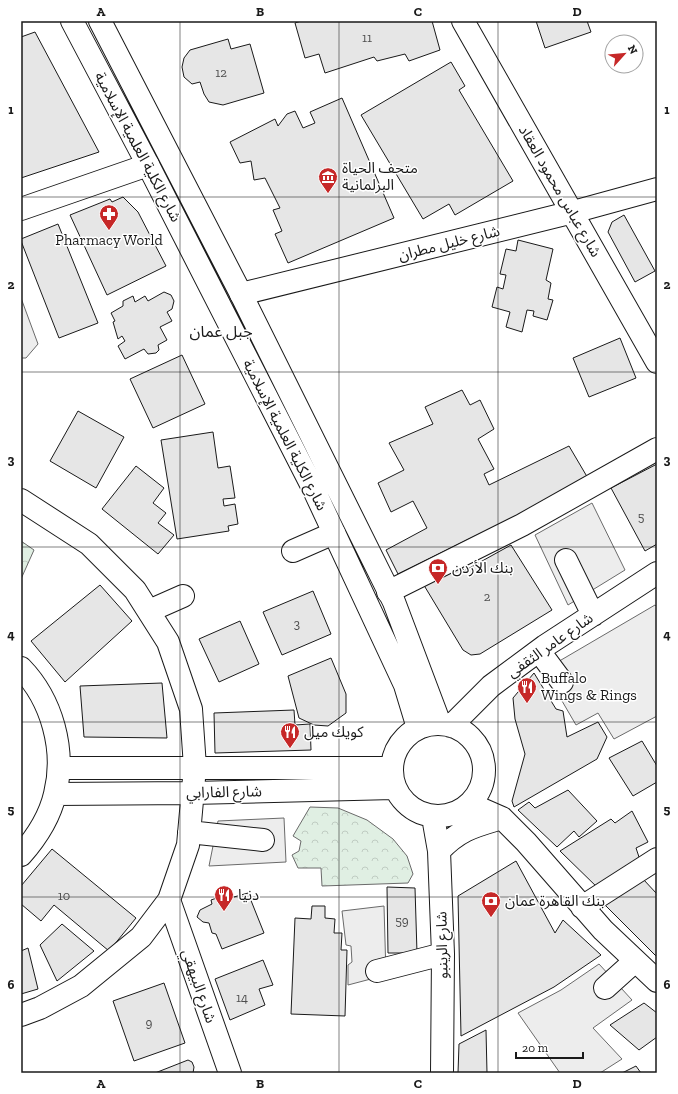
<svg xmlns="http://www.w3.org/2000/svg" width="678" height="1094" viewBox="0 0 678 1094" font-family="'Zilla Slab','Noto Sans Arabic',serif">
<defs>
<pattern id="park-crowns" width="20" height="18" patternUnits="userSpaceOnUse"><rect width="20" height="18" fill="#e0efe3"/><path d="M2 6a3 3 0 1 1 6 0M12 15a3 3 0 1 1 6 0" fill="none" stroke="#c0ccc2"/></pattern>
</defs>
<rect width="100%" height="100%" fill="#fff"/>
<path fill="url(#park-crowns)" stroke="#6a6a6a" d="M21 541 34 550 21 579Z
M310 807 338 808 367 820 393 839 407 856 413 874 408 883 322 886 321 868H298L292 855 299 851 301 841 293 836Z"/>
<path fill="#ededed" stroke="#6a6a6a" d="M21 298 38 344 26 358H21Z
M592 503 625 570 568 605 535 535Z
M655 605 657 607V716L614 739 598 713 576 725 544 670Z
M284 818 286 862 209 866 218 821Z
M384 906 386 975 348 985V965L352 962 351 946 346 945 342 911Z
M599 964 632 1000 593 1028 622 1059 600 1073H560L518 1013 561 990Z"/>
<path fill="#e6e6e6" stroke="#1a1a1a" d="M301 21H432L440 50 409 61 405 54 377 61 374 57 325 73 319 54 305 58 295 23Z
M536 21H587L591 32 545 48Z
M35 32 99 152 21 178V37Z
M228 39 231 49 250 44 264 93 223 105 209 102 204 94 200 82 192 84 184 77 182 67 184 58 190 50Z
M451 62 465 86 459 90 513 181 455 215 449 204 423 219 361 115Z
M342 98 394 218 288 263 275 234 282 231 273 210 280 208 265 178 254 180 251 161 240 163 230 142 275 119 278 126 287 114 295 111 303 128 315 123 310 112Z
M123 197 138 212 166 266 107 295 70 215 110 199 112 202Z
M624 215 655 271 635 282 608 232 612 222Z
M58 224 98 323 59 338 21 241V239Z
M518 240 553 249 546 280 551 283 548 299 553 300 547 320 533 316 534 311 527 310 522 332 506 327 510 312 492 307 497 287 503 289 506 275 500 274 506 249 516 251Z
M164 292 171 295 174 301 172 309 167 312 172 321 160 327 167 340 158 345 159 350 156 353 148 354 144 349 125 359 118 346 125 341 122 336 118 339 113 322 115 321 111 313 123 306V301L133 296 135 302 145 296 148 301Z
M620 338 636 378 589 397 573 358Z
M182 355 205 404 153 428 130 379Z
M462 390 470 405 480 400 494 429 478 439 494 469 484 474 489 485 569 446 589 480 398 574 386 550 427 528 413 501 391 512 378 483 404 470 389 443 433 424 425 407Z
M78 411 124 437 96 488 50 461Z
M213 432 218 468 230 466 235 498 223 499 224 506 235 504 238 524 228 526 229 531 177 539 161 440Z
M657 464V544L645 551 611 488Z
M136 466 164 488 153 503 166 513 158 523 174 535 158 554 102 509Z
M511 545 552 610 480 654 471 655 463 650 422 582 459 562 464 571Z
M100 585 132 621 65 682 31 641Z
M313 591 331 634 282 655 263 612Z
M240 621 259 664 219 682 199 639Z
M331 658 346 694V713L328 726 314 725 299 718 288 676Z
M534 673 556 709 563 711 567 737 598 722 607 737 597 759 514 807 512 801 525 754 515 719 513 698Z
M162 683 167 738 84 737 80 686Z
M294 710 295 725 310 724 311 750 215 753 214 713Z
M642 741 657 766V782L633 796 609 758Z
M568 790 597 821 579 837 574 831 557 847 518 810 529 802 535 808Z
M632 811 648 842 636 848 639 857 601 891 560 851 611 819 615 823Z
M52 849 136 918 109 951 54 905 41 921 21 904V886Z
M516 861 555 933 563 920 601 955 554 987 461 1036 458 896Z
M643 879 657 894V957L602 902Z
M387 887 415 888 417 953H388Z
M231 893 234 897 248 893 264 933 222 949 216 934 212 933 209 923 203 922 197 917 200 910 212 904 211 900Z
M312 906H325V918L335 919 334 933H342L341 950H347L345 1016 291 1014 295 918 311 919Z
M62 924 94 951 57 981 40 945Z
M28 948 38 989 21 994V951Z
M263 960 273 985 259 989 265 1005 230 1020 215 979Z
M164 983 185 1043 134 1061 113 1001Z
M644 1003 657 1013V1037L639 1050 610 1025Z
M486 1030 487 1073H458L459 1044Z
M188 1060 192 1062 194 1067 193 1073H155Z
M636 1066 641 1073H622Z"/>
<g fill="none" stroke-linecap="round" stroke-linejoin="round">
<g stroke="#1a1a1a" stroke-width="24">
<path id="minor" d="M463 21 657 362
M21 209 148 165
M241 294 573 212 657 189
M21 500 89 544 135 590 168 642 191 709 195 767 188 845 169 900 141 937 81 986 40 1008 21 1015
M293 551 334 533
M566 560 593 615
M388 592 522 525 657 449
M149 611 183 596
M539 651 562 682
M21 668C52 700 66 750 55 794 50 816 36 838 21 855
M392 770a46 46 0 1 1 92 0a46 46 0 1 1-92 0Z
M451 726 491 686 545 646 657 573
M60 768H391
M55 794 192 793 393 788
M470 804 502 818 526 842 603 930 657 981
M433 817 439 851 443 954 442 1073
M189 832 263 840
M439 851C460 829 475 826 502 818
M169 900 230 1073
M582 907 657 859
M377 971 443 954
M605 988 635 961"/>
</g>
<g stroke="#1a1a1a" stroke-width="24">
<path id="major" d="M72 21 148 165 314 490 405 685 418 728
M100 21 241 294 394 602 440 724"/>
</g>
<use href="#minor" stroke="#fff" stroke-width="22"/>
<use href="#major" stroke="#fff" stroke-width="22"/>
</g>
<path fill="none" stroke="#1a1a1a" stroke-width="1" stroke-opacity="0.55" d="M180 21V1073M339 21V1073M498 21V1073M21 197H657M21 372H657M21 547H657M21 722H657M21 897H657"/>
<defs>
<g id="museum-pin" transform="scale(1)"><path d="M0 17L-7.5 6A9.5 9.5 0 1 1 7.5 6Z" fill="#c62828" stroke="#fff"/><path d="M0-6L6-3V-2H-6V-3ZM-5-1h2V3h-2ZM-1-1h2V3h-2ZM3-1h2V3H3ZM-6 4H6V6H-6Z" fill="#fff"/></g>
<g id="pharmacy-pin" transform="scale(1)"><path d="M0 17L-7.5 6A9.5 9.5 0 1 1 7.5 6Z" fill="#c62828" stroke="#fff"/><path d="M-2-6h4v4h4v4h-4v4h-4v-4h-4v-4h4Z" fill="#fff"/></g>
<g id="bank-pin" transform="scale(1)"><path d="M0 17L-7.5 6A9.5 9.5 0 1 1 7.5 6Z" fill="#c62828" stroke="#fff"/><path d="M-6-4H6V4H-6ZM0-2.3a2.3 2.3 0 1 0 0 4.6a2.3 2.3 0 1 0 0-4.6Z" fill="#fff"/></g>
<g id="restaurant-pin" transform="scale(1)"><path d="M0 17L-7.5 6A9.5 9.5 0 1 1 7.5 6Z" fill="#c62828" stroke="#fff"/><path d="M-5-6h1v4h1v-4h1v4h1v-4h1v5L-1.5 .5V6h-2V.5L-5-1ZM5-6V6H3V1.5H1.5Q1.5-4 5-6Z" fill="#fff"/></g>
</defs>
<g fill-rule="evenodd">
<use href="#museum-pin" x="328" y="177"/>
<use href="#pharmacy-pin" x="109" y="214"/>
<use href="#bank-pin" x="438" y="568"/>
<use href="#restaurant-pin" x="527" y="687"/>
<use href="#restaurant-pin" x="290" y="732"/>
<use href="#restaurant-pin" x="224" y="895"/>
<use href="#bank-pin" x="491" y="901"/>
</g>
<g text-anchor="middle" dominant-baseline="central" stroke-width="3" stroke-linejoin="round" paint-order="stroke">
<g font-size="13" fill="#4d4d4d">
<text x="367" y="37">11</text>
<text x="221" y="72">12</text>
<text x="641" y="516">5</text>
<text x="487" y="596">2</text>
<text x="297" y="623">3</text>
<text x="64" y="895">10</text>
<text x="402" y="920">59</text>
<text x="242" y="997">14</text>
<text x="149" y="1022">9</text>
</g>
<g font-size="15" fill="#1a1a1a" stroke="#fff">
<text transform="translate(138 147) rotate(62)">شارع الكلية العلمية الإسلامية</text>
<text transform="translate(560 191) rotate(60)">شارع عباس محمود العقاد</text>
<text transform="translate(449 243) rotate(-14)">شارع خليل مطران</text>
<text transform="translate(285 435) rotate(63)">شارع الكلية العلمية الإسلامية</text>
<text transform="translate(550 645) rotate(-35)">شارع عامر الثقفي</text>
<text transform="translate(224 792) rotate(-1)">شارع الفارابي</text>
<text transform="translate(442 945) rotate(-91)">شارع الرينبو</text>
<text transform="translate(199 986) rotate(71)">شارع البيهقي</text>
</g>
<g font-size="15" fill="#1a1a1a" stroke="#fff" text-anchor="start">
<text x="342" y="168">متحف الحياة<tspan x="342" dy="17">البرلمانية</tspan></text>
<text x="109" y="240" text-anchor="middle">Pharmacy World</text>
<text x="452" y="568">بنك الأردن</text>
<text x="541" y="678">Buffalo<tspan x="541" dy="17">Wings &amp; Rings</tspan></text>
<text x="304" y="732">كويك ميل</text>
<text x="238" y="895">دنيا</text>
<text x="505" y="901">بنك القاهرة عمان</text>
</g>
<g font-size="16" fill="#1a1a1a" stroke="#fff">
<text x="221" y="331">جبل عمان</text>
</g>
</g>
<rect width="678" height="1094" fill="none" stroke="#ffffff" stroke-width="44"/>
<g transform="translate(624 54) rotate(63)"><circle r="19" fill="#ffffff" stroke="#a3a3a3"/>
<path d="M0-3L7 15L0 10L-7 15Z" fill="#c62828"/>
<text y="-6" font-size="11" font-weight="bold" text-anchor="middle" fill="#1a1a1a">N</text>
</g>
<path d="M516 1052v6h67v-6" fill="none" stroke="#1a1a1a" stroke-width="2"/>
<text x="522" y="1052" font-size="12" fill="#1a1a1a" stroke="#ffffff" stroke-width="3" paint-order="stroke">20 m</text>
<rect x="22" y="22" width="634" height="1050" fill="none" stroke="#1a1a1a" stroke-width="1.5"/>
<g font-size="13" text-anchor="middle" font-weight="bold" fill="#1a1a1a">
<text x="101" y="16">A</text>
<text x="260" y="16">B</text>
<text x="418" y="16">C</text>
<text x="577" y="16">D</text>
<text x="11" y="114">1</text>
<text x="667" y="114">1</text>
<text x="11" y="289">2</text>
<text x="667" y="289">2</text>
<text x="11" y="464">3</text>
<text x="667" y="464">3</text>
<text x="11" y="639">4</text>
<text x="667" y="639">4</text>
<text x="11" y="814">5</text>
<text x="667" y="814">5</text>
<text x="11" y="989">6</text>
<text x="667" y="989">6</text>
<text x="101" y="1088">A</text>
<text x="260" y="1088">B</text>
<text x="418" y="1088">C</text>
<text x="577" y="1088">D</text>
</g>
</svg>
